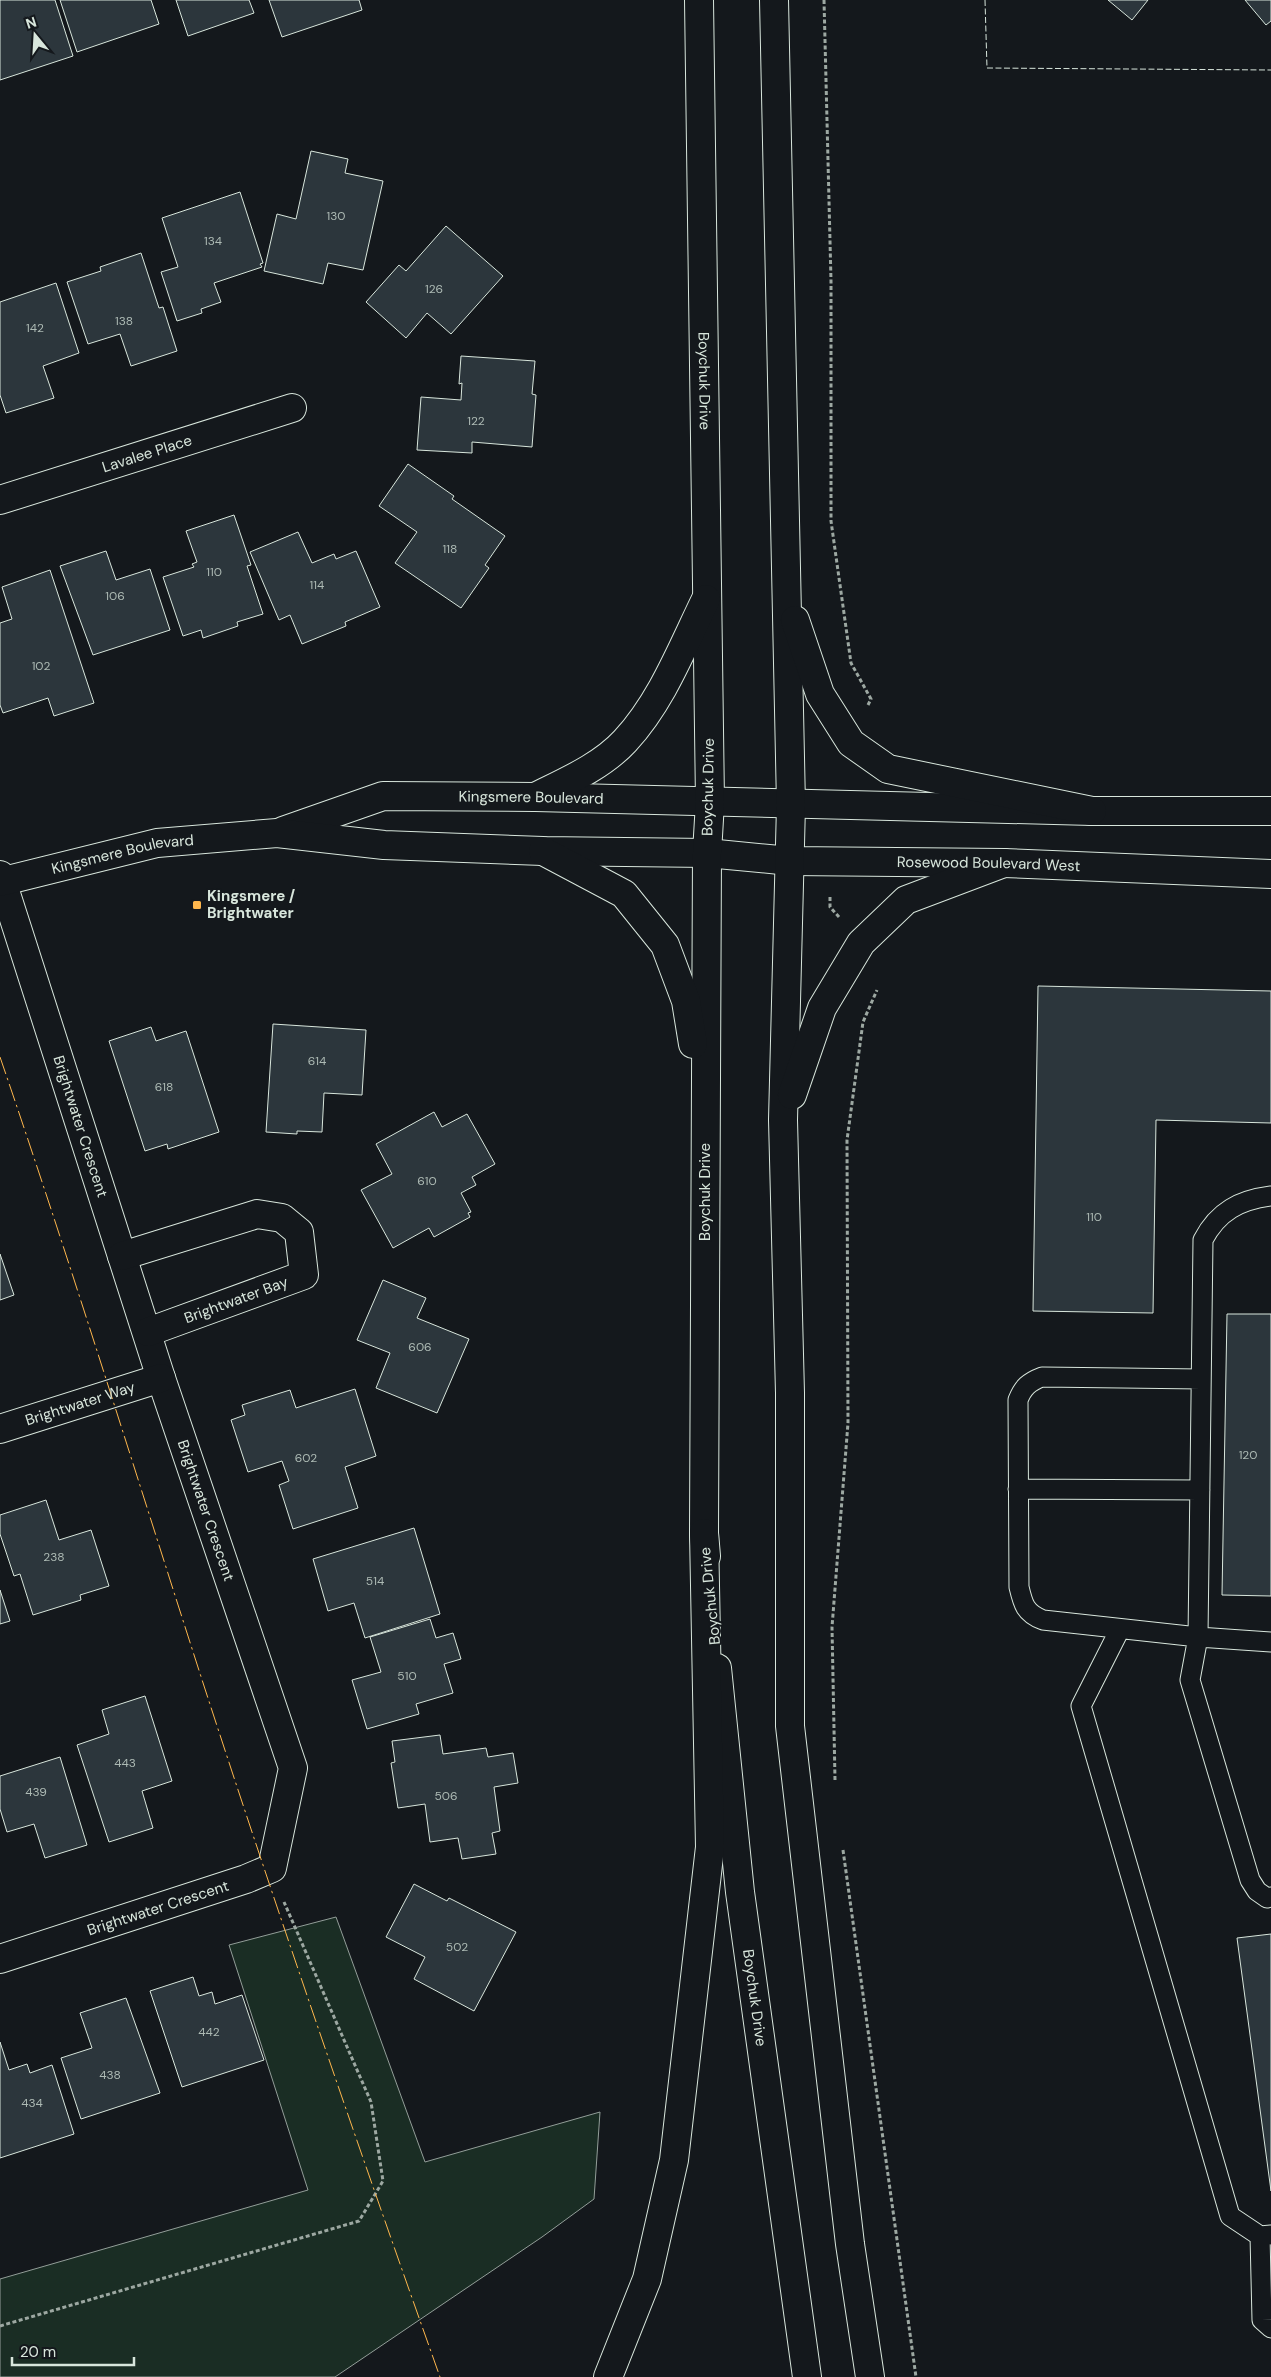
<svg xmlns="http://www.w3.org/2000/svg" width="1271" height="2377" viewBox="0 0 1271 2377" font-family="'DM Sans',sans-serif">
<rect width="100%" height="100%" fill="#14181c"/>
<path fill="#1a2d24" stroke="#939e99" d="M336 1917 425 2162 600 2112 594 2199 542 2237 335 2377H0V2279L308 2190 229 1945Z"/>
<path fill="#2c363c" stroke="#d8e6dc" d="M0 0H55L73 56 0 80Z
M60 0H151L159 24 77 52Z
M176 0H249L254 13 188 36Z
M269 0H359L362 10 282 37Z
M1108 0H1148L1132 20Z
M1245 0H1271V21L1266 25Z
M311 151 348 159 345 173 383 181 363 270 328 263 323 284 264 271 277 214 296 219Z
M240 192 263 263 260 264 262 267 214 283 221 302 201 309 202 313 177 321 161 272 178 267 162 218Z
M446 226 503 276 451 334 427 313 406 338 366 302 399 265 406 271Z
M141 253 159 308 163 307 177 351 131 366 120 334 88 344 67 282 101 271 100 267Z
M56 283 79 353 43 366 54 398 6 413 0 395V302Z
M461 356 535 361 532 394 536 395 532 447 472 442V453L417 450 421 397 461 400 462 383 459 384Z
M408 464 454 496 452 499 505 536 485 565 489 568 461 608 395 563 417 532 379 506Z
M234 515 251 565 247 566 263 614 237 622 238 626 203 638 201 630 183 636 163 577 194 567 192 564 197 562 186 531Z
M298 532 312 563 334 554 336 559 356 551 380 607 345 622 346 626 302 644 290 615 279 620 250 552Z
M106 551 116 580 150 569 170 630 93 655 60 566Z
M50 570 94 703 54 716 48 698 3 713 0 705V623L12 619 2 587Z
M1038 986 1271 991V1123L1156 1120 1153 1313 1033 1311Z
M273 1024 366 1030 362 1095 324 1093 322 1132 297 1131V1134L266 1132Z
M151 1027 156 1041 186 1031 219 1132 168 1149 167 1144 145 1151 109 1041Z
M434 1112 442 1127 467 1114 495 1164 472 1177 476 1185 461 1193 471 1212 468 1213 470 1217 434 1237 429 1228 393 1248 361 1190 392 1174 376 1144Z
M0 1254 14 1295 0 1300Z
M383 1280 426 1298 417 1318 469 1339 437 1413 376 1388 390 1353 357 1340Z
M1227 1314H1271V1596L1222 1595Z
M355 1389 376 1456 345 1467 358 1508 293 1529 279 1485 289 1481 282 1461 248 1472 231 1420 245 1415 242 1405 290 1390 296 1408Z
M46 1500 59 1540 91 1530 109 1586 80 1595 81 1600 33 1615 20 1574 14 1576 0 1534V1515Z
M414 1528 440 1614 365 1638 354 1603 328 1611 313 1559Z
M0 1590 10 1621 0 1624Z
M430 1619 436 1638 453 1633 461 1659 444 1664 453 1693 416 1704 419 1714 367 1729 352 1680 381 1672 370 1637Z
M145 1696 172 1781 142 1791 153 1828 109 1842 77 1745 109 1734 102 1710Z
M440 1735 443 1754 486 1748 488 1757 513 1753 518 1783 494 1787 500 1831 492 1833 496 1854 462 1859 458 1838 430 1842 425 1804 398 1808 391 1763 395 1762 392 1741Z
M60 1757 87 1845 45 1858 34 1824 7 1832 0 1809V1776Z
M414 1884 447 1901 449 1898 516 1932 474 2011 414 1979 425 1957 386 1937Z
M1271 1934V2191L1237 1938Z
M193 1977 199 1996 212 1992 215 2004 242 1995 264 2060 182 2087 150 1991Z
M126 1998 160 2093 81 2119 61 2058 92 2048 80 2013Z
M0 2042 9 2070 27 2064 30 2073 52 2065 74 2134 0 2158Z"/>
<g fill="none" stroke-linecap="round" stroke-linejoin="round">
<g stroke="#d8e6dc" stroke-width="21">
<path id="service" d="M1201 1379 1042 1377C1029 1382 1023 1387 1018 1400L1019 1587C1023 1604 1025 1613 1043 1620L1198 1637 1203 1240C1218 1211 1240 1200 1271 1196
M1018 1489 1200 1490
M1120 1629 1081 1706 1230 2216 1260 2236 1271 2235
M1271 1642 1198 1637 1190 1680 1250 1880 1257 1891 1267 1898 1271 1897
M1260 2236 1262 2320 1271 2328"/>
</g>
<g stroke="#d8e6dc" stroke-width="30">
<g id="minor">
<path id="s1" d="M0 500 292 408"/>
<path id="s2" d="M0 875 161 1378 293 1768 272 1868 246 1879 0 1959"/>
<path d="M122 1256 257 1214 282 1218 299 1232 304 1275 148 1332"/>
<path id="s3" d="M0 1429 161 1378"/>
</g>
</g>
<g stroke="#d8e6dc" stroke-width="30">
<g id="tertiary">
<path id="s4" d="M283 831 383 796 535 797 1092 811H1271"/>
<path id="s5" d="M0 882 157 843 277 833 384 845 543 851 707 853 790 861 1004 863 1271 874"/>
</g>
</g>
<g stroke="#d8e6dc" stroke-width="30">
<g id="secondary">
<path id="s6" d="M699 0 710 802 707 853 704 1533 706 1556"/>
<path d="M774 0 791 805 783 1120 790 1393V1726L850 2244 870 2377"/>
<path d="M795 620 820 694 851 743 888 769 1092 811"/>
<path d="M535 797C565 782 601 767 625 741 662 701 682 648 706 599"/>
<path d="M543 851 624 894 665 945 686 1001 693 1044"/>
<path d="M792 1095 822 1008 861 943 906 900 1004 863"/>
<path id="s7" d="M717 1668 740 1892 807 2377"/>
</g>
</g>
<g stroke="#d8e6dc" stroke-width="30">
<path id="motorway" d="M608 2377 647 2279 674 2160 710 1847 704 1533"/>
</g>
<path stroke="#9da8a2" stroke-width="3" stroke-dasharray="4 2.5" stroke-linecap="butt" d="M824 0 831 281V521L851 663 871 699 868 705
M830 897V907L839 917
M835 1780 832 1627 848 1423 847 1140 863 1022 877 990
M843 1850 916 2377
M0 2326 359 2221 383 2181 371 2102 284 1902"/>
<use href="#service" stroke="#14181c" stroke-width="19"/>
<use href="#minor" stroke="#14181c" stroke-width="28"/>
<use href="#tertiary" stroke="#14181c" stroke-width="28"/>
<use href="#secondary" stroke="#14181c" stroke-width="28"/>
<use href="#motorway" stroke="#14181c" stroke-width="28"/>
<path stroke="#d8e6dc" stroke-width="1" stroke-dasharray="6 2.5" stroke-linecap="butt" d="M985 0 987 68 1271 70"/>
<path stroke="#ffb74d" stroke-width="1" stroke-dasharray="18 4 2.5 4" stroke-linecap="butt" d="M0 1057C72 1267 137 1478 205 1689 280 1920 359 2149 440 2377"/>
</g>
<rect fill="#ffb74d" stroke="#14181c" stroke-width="2" x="192" y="900" width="10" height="10" rx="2.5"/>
<g text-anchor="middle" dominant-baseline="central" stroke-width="4" stroke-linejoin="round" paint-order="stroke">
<g font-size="12" fill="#adbab4">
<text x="336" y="216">130</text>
<text x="213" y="241">134</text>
<text x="434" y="289">126</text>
<text x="124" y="321">138</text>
<text x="35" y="328">142</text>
<text x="476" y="421">122</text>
<text x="450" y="549">118</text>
<text x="214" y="572">110</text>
<text x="317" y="585">114</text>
<text x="115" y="596">106</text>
<text x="41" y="666">102</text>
<text x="317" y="1061">614</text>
<text x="164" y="1087">618</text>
<text x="427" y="1181">610</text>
<text x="1094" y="1217">110</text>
<text x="420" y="1347">606</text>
<text x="1248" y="1455">120</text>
<text x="306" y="1458">602</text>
<text x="54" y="1557">238</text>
<text x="375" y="1581">514</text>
<text x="407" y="1676">510</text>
<text x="125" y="1763">443</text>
<text x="36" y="1792">439</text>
<text x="446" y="1796">506</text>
<text x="457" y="1947">502</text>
<text x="209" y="2032">442</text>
<text x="110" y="2075">438</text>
<text x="32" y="2103">434</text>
</g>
<g font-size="15" fill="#d8e6dc" stroke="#14181c">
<text stroke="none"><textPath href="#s6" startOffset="381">Boychuk Drive</textPath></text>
<text stroke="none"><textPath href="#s1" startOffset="154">Lavalee Place</textPath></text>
<text transform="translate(708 787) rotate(-89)">Boychuk Drive</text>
<text stroke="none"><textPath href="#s4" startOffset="254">Kingsmere Boulevard</textPath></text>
<text stroke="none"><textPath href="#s5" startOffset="126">Kingsmere Boulevard</textPath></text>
<text stroke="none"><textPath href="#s5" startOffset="995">Rosewood Boulevard West</textPath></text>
<text stroke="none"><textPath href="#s2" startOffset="264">Brightwater Crescent</textPath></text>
<text transform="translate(705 1192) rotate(-90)">Boychuk Drive</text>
<text transform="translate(236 1300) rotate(-20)">Brightwater Bay</text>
<text stroke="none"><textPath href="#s3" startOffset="84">Brightwater Way</textPath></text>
<text stroke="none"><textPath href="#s2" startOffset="668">Brightwater Crescent</textPath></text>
<text transform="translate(710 1596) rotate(-96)">Boychuk Drive</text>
<text transform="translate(158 1908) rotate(-18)">Brightwater Crescent</text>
<text stroke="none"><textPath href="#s7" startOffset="332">Boychuk Drive</textPath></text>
</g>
<g font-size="15" font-weight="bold" fill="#d8e6dc" stroke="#14181c" text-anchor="start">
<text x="207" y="896">Kingsmere /<tspan x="207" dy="17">Brightwater</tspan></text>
</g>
</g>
<g transform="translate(35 35) rotate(342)" stroke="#14181c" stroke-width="4" paint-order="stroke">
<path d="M0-4L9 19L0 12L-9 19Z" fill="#d8e6dc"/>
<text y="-8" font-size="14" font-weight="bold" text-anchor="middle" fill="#d8e6dc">N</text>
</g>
<path d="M12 2357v8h122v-8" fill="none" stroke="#d8e6dc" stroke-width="2.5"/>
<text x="20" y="2357" font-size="15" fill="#d8e6dc" stroke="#14181c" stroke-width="4" paint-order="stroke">20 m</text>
</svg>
